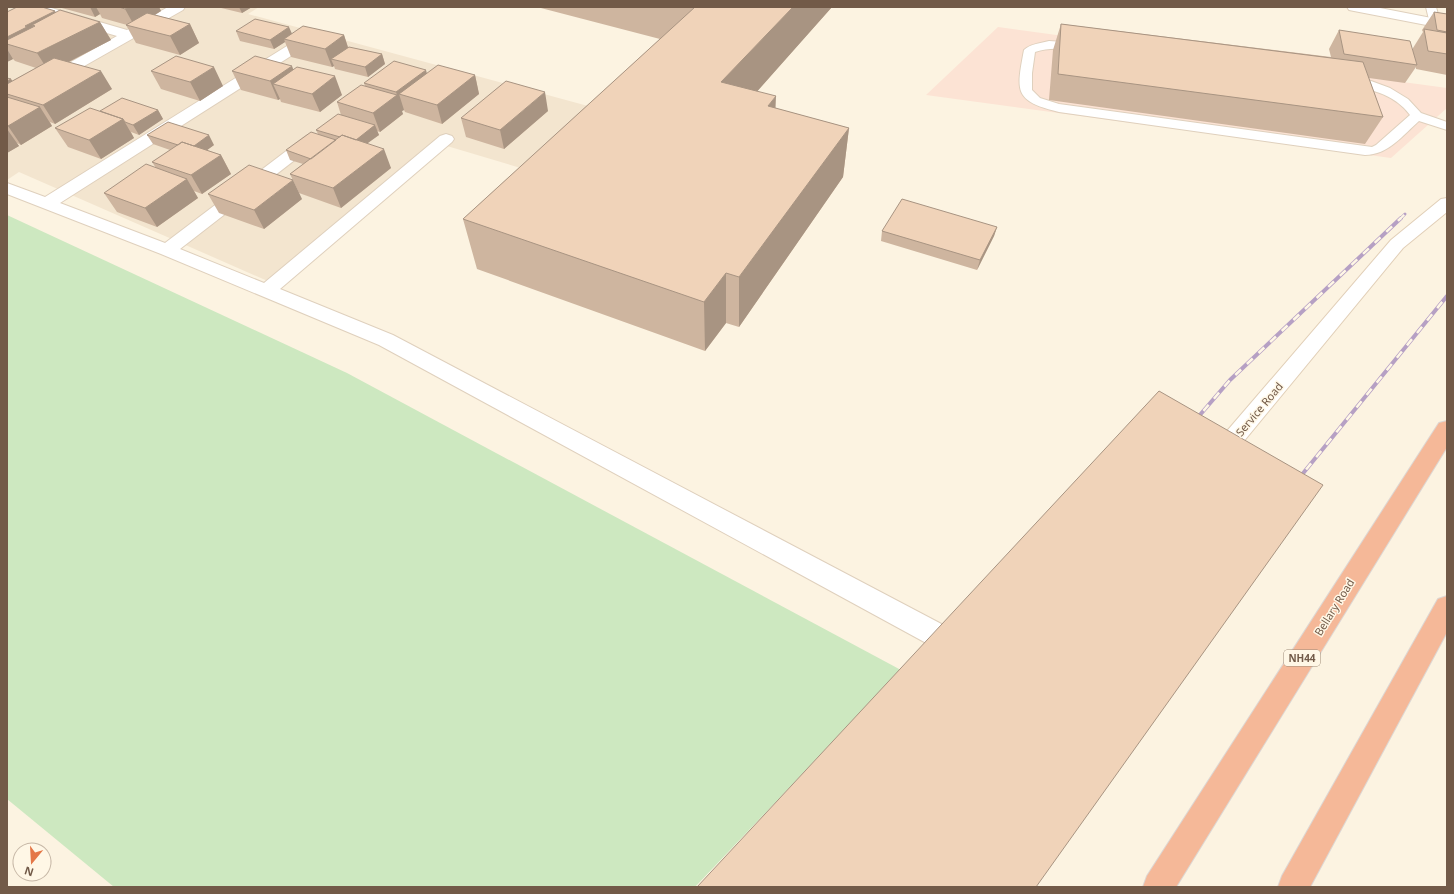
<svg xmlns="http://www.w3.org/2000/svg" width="1454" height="894" viewBox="0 0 1454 894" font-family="'Noto Sans',sans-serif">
<rect width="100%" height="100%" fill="#fcf3e1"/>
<path fill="#f3e5cf" d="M7 7H259L248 14 599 109 534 172 447 146 279 286 19 172 7 180Z"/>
<path fill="#fce3d4" d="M998 27 1447 88V108L1391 158 926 95Z"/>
<path fill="#cde8c0" d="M7 215 347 373 901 670 695 887H114L7 799Z"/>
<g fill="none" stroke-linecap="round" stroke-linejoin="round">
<g stroke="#dfd0bd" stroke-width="2">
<path id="lane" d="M1426 7H1436L1440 22 1438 24H1430Z
M1049 41 1079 43 1083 44 1085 46 1083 48C1067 52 1055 45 1035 52L1032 73V90L1040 98 1059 104 1372 147 1376 145 1410 115C1394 93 1368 89 1343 83L1341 80 1343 77 1347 76 1371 81 1390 88 1408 99 1421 113 1447 122V130L1419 121C1403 135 1388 155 1365 155L1059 112C1014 101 1016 92 1024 50 1030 44 1041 43 1049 41Z"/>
</g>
<g stroke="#dfd0bd" stroke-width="2">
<path id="street" d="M27 7H48L127 30 168 7H185L183 10 12 107 7 109V98L117 36 29 10Z
M1347 7H1375L1447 21V29L1354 11 1349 10Z
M300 40 305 41 307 44 305 47 60 203 165 243 306 136 312 134 318 136 320 139 318 142 180 249 264 283 440 136 446 134 452 136 454 139 452 142 280 289 393 335 968 638 972 647 968 656 959 659 950 656 379 345 161 254 7 194V183L45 197 295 41Z"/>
</g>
<g stroke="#e1cfb8" stroke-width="2">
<path id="secondary" d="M1447 198V212L1403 248 1225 464 1217 467 1209 464 1206 458 1209 452 1391 240 1441 199Z"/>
</g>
<g stroke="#ddd7d3" stroke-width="2">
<path id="highway" d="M1447 421V447L1176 887H1143L1147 876 1439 423Z
M1447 596V632L1310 887H1278L1282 876 1438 599Z"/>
</g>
<use href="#lane" fill="#fff" fill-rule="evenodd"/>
<use href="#street" fill="#fff" fill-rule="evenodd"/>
<use href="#secondary" fill="#fff" fill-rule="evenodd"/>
<use href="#highway" fill="#f5b898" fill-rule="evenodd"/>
<g stroke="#b6a0c4" stroke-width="3">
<path id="rail-far1" d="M1400 219 1405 214"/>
</g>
<g stroke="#b6a0c4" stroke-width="4">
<path id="rail" d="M1193 423 1230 380 1401 218
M1296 482 1447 296"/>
</g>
<use href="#rail-far1" stroke="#fff7e6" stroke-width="2" stroke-dasharray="6" stroke-linecap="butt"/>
<use href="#rail" stroke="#fff7e6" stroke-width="2.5" stroke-dasharray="8" stroke-linecap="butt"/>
</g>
<path fill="#ceb59f" d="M58 7H166L163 8 159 7 161 11 155 15 190 24 199 43 180 55 136 43 126 25H127L102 18 100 14 95 17Z
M217 7H252L242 13Z
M537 7H832L757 91 775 108 849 128 843 177 739 327 726 323 705 351 477 269 463 219 660 39Z
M7 12 56 13 100 22 111 40 69 62 112 89 55 124 50 122 52 126 21 145 17 143 19 146 7 153V78L11 79 12 81 36 68 15 61 13 59 7 62Z
M1434 12 1447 14V75L1416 69V67L1405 83 1369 78 1383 117 1365 144 1049 100 1053 50 1061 24 1331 57 1329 49 1339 30 1413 52V48L1423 32 1422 30Z
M236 31 344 35 348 47 382 54 385 64 368 77 335 69 334 66 332 67 291 57 285 42 274 49 240 41Z
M293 69 342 95 320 112 281 102 280 99 278 100 241 90 232 71Z
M151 71 223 86 200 101 161 89Z
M427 73 475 75 479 94 442 124 405 112 404 110 402 111H401L403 114 380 132 377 131 379 135 367 143 391 168 341 208 299 193 290 174 303 164 290 160 286 150 318 134 316 130 341 115 337 102 365 86 364 83Z
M158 110 163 119 139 135 131 132 134 138 101 159 68 147 55 128 100 111Z
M548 111 504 149 466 137 461 118Z
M147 135 214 145 207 150 221 155 231 174 202 194 194 191 198 198 157 227 117 212 104 193 156 168 152 162 170 150 153 144Z
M208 194 302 199 264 229 219 213Z
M997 227 994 236 977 270 881 241 882 231Z"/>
<path fill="#a89482" d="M90 7H96L100 14 95 17Z
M128 7H159L161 11 135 27 125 9Z
M239 7H252L242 13Z
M793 7H832L722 131 721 82Z
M55 11 66 29 35 26 32 25 42 41 7 44V37L25 26Z
M100 22 111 40 49 72 37 53Z
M190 24 199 43 180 55 170 36Z
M289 27 293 36 284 39 285 42 274 49 270 40Z
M344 35 350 54 331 59 334 66 332 67 325 49Z
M7 49 13 59 7 62Z
M382 54 385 64 368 77 365 67Z
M292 66 299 84H273L280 99 278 100 270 81Z
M214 67 223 86 200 101 190 82Z
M426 70 431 89 399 94 404 110 402 111 396 92Z
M101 71 112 89 55 124 43 105Z
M475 75 479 94 442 124 437 105Z
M335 76 342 95 320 112 312 94Z
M11 79 17 88 7 94V81Z
M545 92 548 111 504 149 500 130Z
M397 95 403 114 380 132 373 113Z
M776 96 774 145 768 106Z
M40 107 52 126 21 145 8 126Z
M158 110 163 119 139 135 133 125Z
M123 119 134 138 101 159 89 140Z
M375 125 379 135 357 151 353 141Z
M849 128 843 177 739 327V277Z
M7 129 19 146 7 153Z
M209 135 214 145 195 159 189 149Z
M384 149 391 168 341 208 333 188Z
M221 155 231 174 202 194 191 175Z
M187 179 198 198 157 227 145 208Z
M293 180 302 199 264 229 254 210Z
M997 227 994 236 977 270 980 260Z
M726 273V323L705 351 704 302Z"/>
<path fill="#f0d3b9" stroke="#a89482" d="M17 7H42L55 11 25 26 27 27 7 37V12Z
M119 7H128L125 9Z
M695 7H793L721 82 776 96 768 106 849 128 739 277 726 273 704 302 463 219Z
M60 10 100 22 37 53 7 44V40L35 26 32 25Z
M1434 12 1447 14V32L1437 30Z
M147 13 190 24 170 36 126 25Z
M255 19 289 27 270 40 236 31Z
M1061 24 1363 62 1383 117 1058 74Z
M303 26 344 35 325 49 284 39Z
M1424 29 1447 33V54L1428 51Z
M1339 30 1410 41 1417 65 1344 54Z
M349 47 382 54 365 67 331 59Z
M176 56 214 67 190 82 151 71Z
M255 56 292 66 270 81 232 71Z
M54 58 101 71 43 105 7 94V84Z
M394 61 426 70 396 92 364 83Z
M438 65 475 75 437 105 399 94Z
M297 67 335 76 312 94 273 84Z
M7 78 11 79 7 81Z
M506 81 545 92 500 130 461 118Z
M361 85 397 95 373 113 337 102Z
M7 97 40 107 8 126H7Z
M122 98 158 110 133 125 125 122 123 119 100 111Z
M90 108 123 119 89 140 55 128Z
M338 114 375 125 356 140 342 135 340 137 316 130Z
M168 122 209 135 194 146 182 142 178 145 147 135Z
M311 132 336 140 311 159 286 150Z
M342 135 384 149 333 188 290 174Z
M182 142 221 155 191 175 152 162Z
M146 164 187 179 145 208 104 193Z
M249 165 293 180 254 210 208 194Z
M902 199 997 227 980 260 882 231Z
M1159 391 1323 485 1036 887H697Z"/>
<g text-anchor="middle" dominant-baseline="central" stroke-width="3" stroke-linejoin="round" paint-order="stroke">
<rect fill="#fff7e6" stroke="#9c8977" stroke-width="1" x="1284" y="650" width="36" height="16" rx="3"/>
<g font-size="10" font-weight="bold" fill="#725a48">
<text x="1302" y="658">NH44</text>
</g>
<g font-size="11" fill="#725a48" stroke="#fff7e6">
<text transform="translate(1259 409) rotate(-50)">Service Road</text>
<text transform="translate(1334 607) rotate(-58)">Bellary Road</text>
</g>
</g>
<rect width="1454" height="894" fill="none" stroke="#725a48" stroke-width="16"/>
<g transform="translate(32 862) rotate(198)"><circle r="19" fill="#fff7e6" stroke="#c7b8a7"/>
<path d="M0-3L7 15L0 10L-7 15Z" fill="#e47747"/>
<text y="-6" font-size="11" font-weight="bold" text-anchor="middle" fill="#725a48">N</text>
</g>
</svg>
